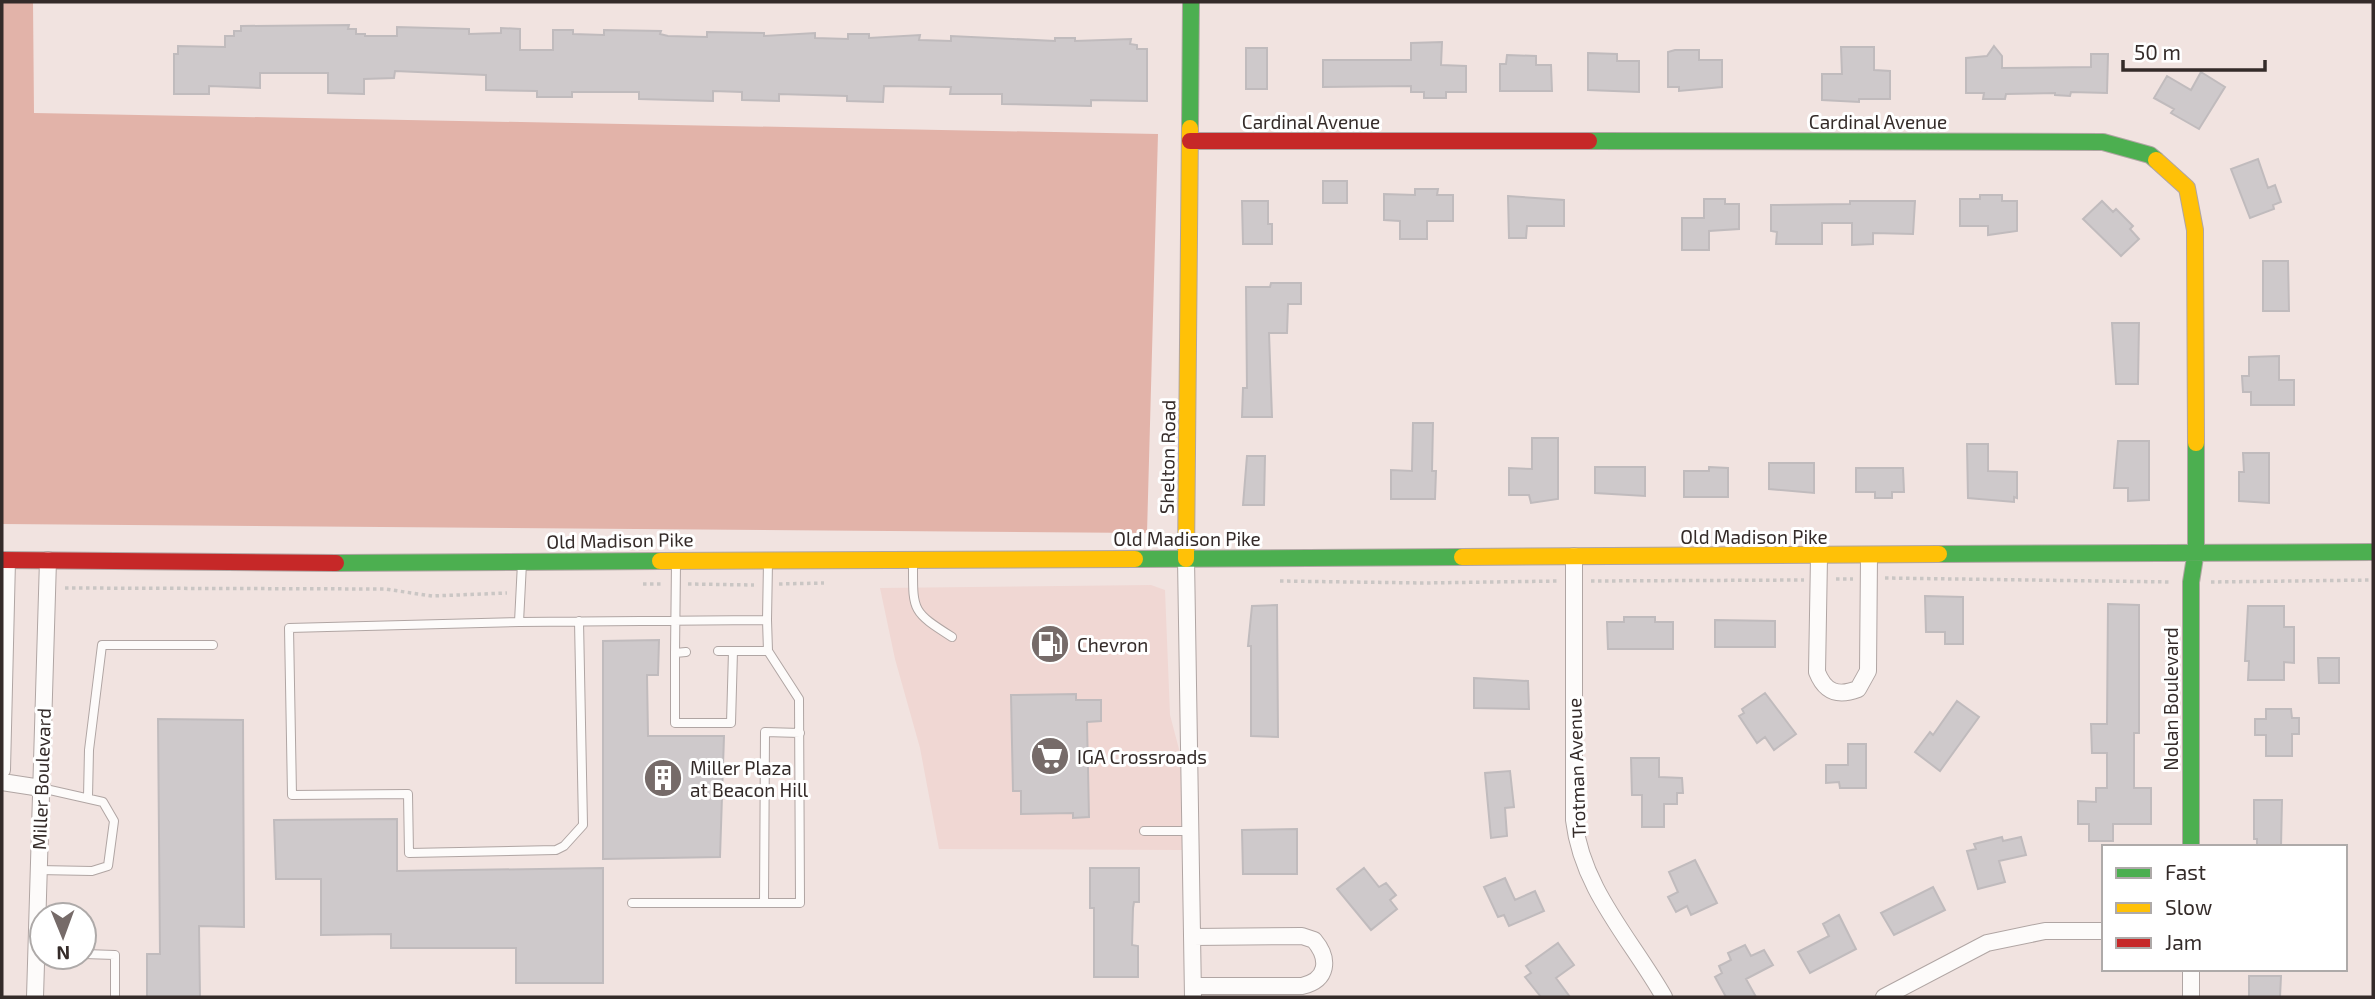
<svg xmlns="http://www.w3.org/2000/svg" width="2375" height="999" viewBox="0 0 2375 999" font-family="'Exo 2',sans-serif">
<rect width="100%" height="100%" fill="#f1e3e0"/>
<path fill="#f0d7d3" d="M1151 585 1165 590 1170 715 1180 753 1183 850 939 849 920 748 895 659 880 588Z"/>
<path fill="#e2b3a9" d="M2 2H33L34 113 1158 134 1147 533 2 524Z"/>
<path fill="#cec9cb" stroke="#c0bbbd" stroke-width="2" d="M349 25 348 29H356V34H365V36H397V27L469 29V34L501 33V28L520 29V50H553V30H573V34L604 35V30L661 31 660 34 668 36 707 37V32L764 33V36L815 33V38L848 39V34H869V38L920 35 919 40 951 41V36L1055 41V38H1075V41L1131 39 1130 44 1137 45V49H1147V101L1091 100V106L1002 104V94H950L951 87 884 86 883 102 847 101V96L779 94V101L742 100V92L713 91V101L639 99V92H572V97H537V91L486 90V75L395 71 394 78 364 79V94L328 93V73H260V88L209 86V94H174V54H178V46L225 47V36H234V31H241V26Z
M1442 42 1441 65 1466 66V92H1446V98H1424V92H1411V86L1323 87V60H1411V43Z
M1994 46 2002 56V68L2091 67V54H2108L2107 93 2071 92 2070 96 2055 95V93L2006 94 2005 99H1983L1984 93H1966V58L1987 56Z
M1841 47H1874V70L1890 71V99H1859V102L1822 100V74H1842Z
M1246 48H1267V89H1246Z
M1675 50H1699V60H1722V87L1679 91V87H1668V52Z
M1588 53 1617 54V61H1639V92L1588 90Z
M1507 55 1536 56V65H1551L1552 91H1500V64H1506Z
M2201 72 2225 87 2199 129 2171 113 2174 109 2154 98 2167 76 2191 90Z
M2258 159 2268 188 2275 185 2281 202 2273 205 2274 209 2250 218 2231 169Z
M1323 181H1347V203H1323Z
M1415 189H1438L1437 195H1453V221H1427V239H1400V221L1384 220V194L1415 195Z
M1980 195H2002V201H2017V231L1988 235V226H1960V199H1980Z
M1508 196 1564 200V226H1527L1526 238H1509Z
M1704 199H1725V204H1739V229L1709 231V250H1682V218H1704Z
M1242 201H1268V224H1272V244H1243Z
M1850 201H1915L1913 234 1873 233V244L1852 245V223H1822V244H1776L1777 232 1771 231V205L1850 204Z
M2102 201 2113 212 2116 209 2133 226 2130 229 2139 239 2121 256 2083 219Z
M2263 261H2288L2289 311H2263Z
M1271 283H1301V304H1288L1287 333H1269L1272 417H1242L1243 388H1247L1246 287H1270Z
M2112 323H2139L2138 384H2116Z
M2279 356V380H2294V405H2251V392H2243L2242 376H2249V357Z
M1413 423H1433L1432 471H1436L1435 499H1391V470L1412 471Z
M1532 438H1558V499L1531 503 1529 495H1509V468L1532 469Z
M2118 441H2149V500L2128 501V488H2114Z
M1967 444H1988V471L2017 472V498L2014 497V502L1968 498Z
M2243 453H2269V503L2239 501V472H2244Z
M1247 456H1265L1264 505H1243Z
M1769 463H1814V493L1769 489Z
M1595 467H1645V496L1595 493Z
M1709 467 1728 468V497H1684V471H1709Z
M1856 468H1903L1904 492H1892V498H1875V492H1856Z
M1925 596 1963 597V644H1945V632H1926Z
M2108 604 2139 605V733H2134V788H2151V824H2113V841H2089V824H2078V801L2096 802V788H2107V753H2092L2091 724H2107Z
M1277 605 1278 737 1251 736V646H1248L1252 606Z
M2248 606H2284V627H2294V663L2284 662V680H2248L2249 661H2245Z
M1624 617H1655V622H1673V649H1608L1607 622H1624Z
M1715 620 1775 621V647H1715Z
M659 640 658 675H647L648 736H724L720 857 603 859V641Z
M2318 658H2339V683H2319Z
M1474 678 1528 681 1529 709 1474 708Z
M1765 693 1796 734 1774 750 1765 737 1757 743 1739 716 1744 713 1742 709Z
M1076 694V700H1101V721L1087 722 1089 817 1073 818V813L1021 814V791H1013L1011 695Z
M1957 701 1979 717 1940 771 1915 752 1930 732 1933 735Z
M2266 709H2291L2292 718H2299V734H2292V756H2266V735H2255V719H2266Z
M158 719 243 720 244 927 199 926 200 997H147V954H160Z
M1848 744H1866V788H1840L1839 782 1826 783V765H1848Z
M1631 758H1659V777L1682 778 1683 793H1677V804H1664V827H1642V795H1632Z
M1510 771 1514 807 1505 808 1507 836 1491 838 1485 773Z
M2254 800H2282L2281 847H2257V839H2254Z
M397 819V871L603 868V983H516V948H391V934L321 935V879H276L274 820Z
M1297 829V874H1243L1242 830Z
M2002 837 2003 841 2021 837 2026 855 1999 861 2005 882 1978 889 1967 851 1976 849 1974 844Z
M1695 860 1717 903 1691 915 1687 906 1676 912 1668 897 1678 892 1669 872Z
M1090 868H1139V902H1134L1133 908 1132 945 1138 946V977H1094V908H1090Z
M1364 868 1379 887 1386 883 1396 895 1390 900 1397 909 1371 930 1337 889Z
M1505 878 1515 900 1535 891 1544 911 1509 926 1504 915 1498 917 1484 887Z
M1933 887 1945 910 1894 935 1881 913Z
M1839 915 1856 949 1810 973 1798 952 1829 936 1823 924Z
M1558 943 1574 965 1556 978 1570 997H1541L1525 977 1531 973 1526 966Z
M1745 945 1751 956 1764 950 1773 965 1746 979 1756 997H1726L1715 977 1722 973 1719 966 1731 960 1728 953Z
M2249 976H2281L2280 997H2249Z"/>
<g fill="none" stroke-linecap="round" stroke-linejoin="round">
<g stroke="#b0a5a3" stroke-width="10">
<path id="lane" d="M913 562C913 611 911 611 952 637
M522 563 519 622 767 620 768 562
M676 563 675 653 686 652
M519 622 289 628 292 795 408 794 409 853 556 850 564 846 583 825 579 621
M718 651H768L767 620
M675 653V723H731L733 651
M88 797 89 750 102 645H213
M1144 831H1190
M38 870 92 871 108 866 114 821 103 802 41 788
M632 903H800L799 699 768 651
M764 903 765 732 800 733
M84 954 115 955V997"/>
</g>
<g stroke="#b0a5a3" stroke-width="18">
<path id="street" d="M1574 556V820C1582 889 1631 939 1664 997
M1819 557 1817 672C1825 692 1837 697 1858 689L1868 671 1869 556
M1186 559 1193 997
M2 770 7 560
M2 782 41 788
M1192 937 1302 936 1314 940C1330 959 1328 980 1302 986H1193
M35 997 48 560
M1884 997 1987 943 2045 931H2104
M2191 997V969"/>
</g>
<g stroke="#b0a5a3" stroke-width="18">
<path id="fast" d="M1190 128 1191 2
M1589 141 2103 142 2150 155 2156 160
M1939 554 2373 552
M1135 559 1462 557
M336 563 660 561
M2191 847V582L2196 551V443"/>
</g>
<g stroke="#b0a5a3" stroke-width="18">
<path id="slow" d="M2156 160 2187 188 2195 230 2196 443
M1462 557 1939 554
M1186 559 1190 128
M660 561 1135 559"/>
</g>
<g stroke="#b0a5a3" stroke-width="18">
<path id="jam" d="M1190 141H1589
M2 560 336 563"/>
</g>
<path stroke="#cac6c4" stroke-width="3.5" stroke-dasharray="3.5 3.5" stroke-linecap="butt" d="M1885 578 2172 582
M1836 579H1853
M1280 581 1423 583 1559 581
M1591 581 1804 580
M2211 582 2373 580
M643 584H663
M688 584 754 585
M779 584 824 583
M65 588 385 589 432 596 507 593"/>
<use href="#lane" stroke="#fdfbfa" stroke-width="8"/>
<use href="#street" stroke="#fdfbfa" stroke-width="16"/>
<use href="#fast" stroke="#4caf50" stroke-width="16"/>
<use href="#slow" stroke="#ffc107" stroke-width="16"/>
<use href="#jam" stroke="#c62828" stroke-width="16"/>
</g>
<defs>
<g id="fuel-disc" transform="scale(2.0125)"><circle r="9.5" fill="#766b69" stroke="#fff"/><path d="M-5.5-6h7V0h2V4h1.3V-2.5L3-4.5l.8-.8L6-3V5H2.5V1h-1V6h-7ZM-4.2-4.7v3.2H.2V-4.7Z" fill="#fff"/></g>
<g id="supermarket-disc" transform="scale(2.0125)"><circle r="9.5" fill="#766b69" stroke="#fff"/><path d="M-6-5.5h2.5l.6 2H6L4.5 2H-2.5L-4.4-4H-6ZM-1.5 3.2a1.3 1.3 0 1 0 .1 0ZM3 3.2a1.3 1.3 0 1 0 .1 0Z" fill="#fff"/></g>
<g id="building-disc" transform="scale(2.0125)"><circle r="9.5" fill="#766b69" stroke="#fff"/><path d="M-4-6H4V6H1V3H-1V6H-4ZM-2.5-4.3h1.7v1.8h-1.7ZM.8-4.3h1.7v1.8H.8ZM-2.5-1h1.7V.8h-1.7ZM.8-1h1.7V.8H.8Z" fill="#fff"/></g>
</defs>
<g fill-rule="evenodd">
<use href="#fuel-disc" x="1050" y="644"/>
<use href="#supermarket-disc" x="1050" y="756"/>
<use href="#building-disc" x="663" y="778"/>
</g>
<g text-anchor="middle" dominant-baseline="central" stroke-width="6" stroke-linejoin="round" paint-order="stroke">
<g font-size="19" fill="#342b29" stroke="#fff">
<text x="1311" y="121">Cardinal Avenue</text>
<text x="1878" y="121">Cardinal Avenue</text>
<text transform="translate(1167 457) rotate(-89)">Shelton Road</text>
<text x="1754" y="536">Old Madison Pike</text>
<text x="1187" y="538">Old Madison Pike</text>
<text transform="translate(620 540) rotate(-1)">Old Madison Pike</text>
<text transform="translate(2170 699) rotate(-90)">Nolan Boulevard</text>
<text transform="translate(1576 768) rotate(-92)">Trotman Avenue</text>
<text transform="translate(41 779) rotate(-88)">Miller Boulevard</text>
</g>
<g font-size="19" fill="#342b29" stroke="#fff" text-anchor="start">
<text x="1077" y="644">Chevron</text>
<text x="1077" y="756">IGA Crossroads</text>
<text x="690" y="767">Miller Plaza<tspan x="690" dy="22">at Beacon Hill</tspan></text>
</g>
</g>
<rect width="2375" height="999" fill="none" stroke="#342b29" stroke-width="7"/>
<rect x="2102" y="845" width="245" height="126" fill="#ffffff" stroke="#aeaaa9" stroke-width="2"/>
<rect x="2116" y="868" width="35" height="10" fill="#4caf50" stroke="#aeaaa9" stroke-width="2"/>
<text x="2165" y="880" font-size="21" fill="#342b29">Fast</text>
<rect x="2116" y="903" width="35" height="10" fill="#ffc107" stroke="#aeaaa9" stroke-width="2"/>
<text x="2165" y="915" font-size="21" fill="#342b29">Slow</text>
<rect x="2116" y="938" width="35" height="10" fill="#c62828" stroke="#aeaaa9" stroke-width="2"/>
<text x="2165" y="950" font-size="21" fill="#342b29">Jam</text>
<g transform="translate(63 936) rotate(179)"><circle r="33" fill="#ffffff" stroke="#aeaaa9" stroke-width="2"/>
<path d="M0-5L12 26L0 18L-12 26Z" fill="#766b69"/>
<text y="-10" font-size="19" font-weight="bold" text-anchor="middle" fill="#342b29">N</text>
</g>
<path d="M2123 60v10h142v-10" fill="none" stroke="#342b29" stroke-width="3.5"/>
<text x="2134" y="60" font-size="21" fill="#342b29" stroke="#ffffff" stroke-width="5" paint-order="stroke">50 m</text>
</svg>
